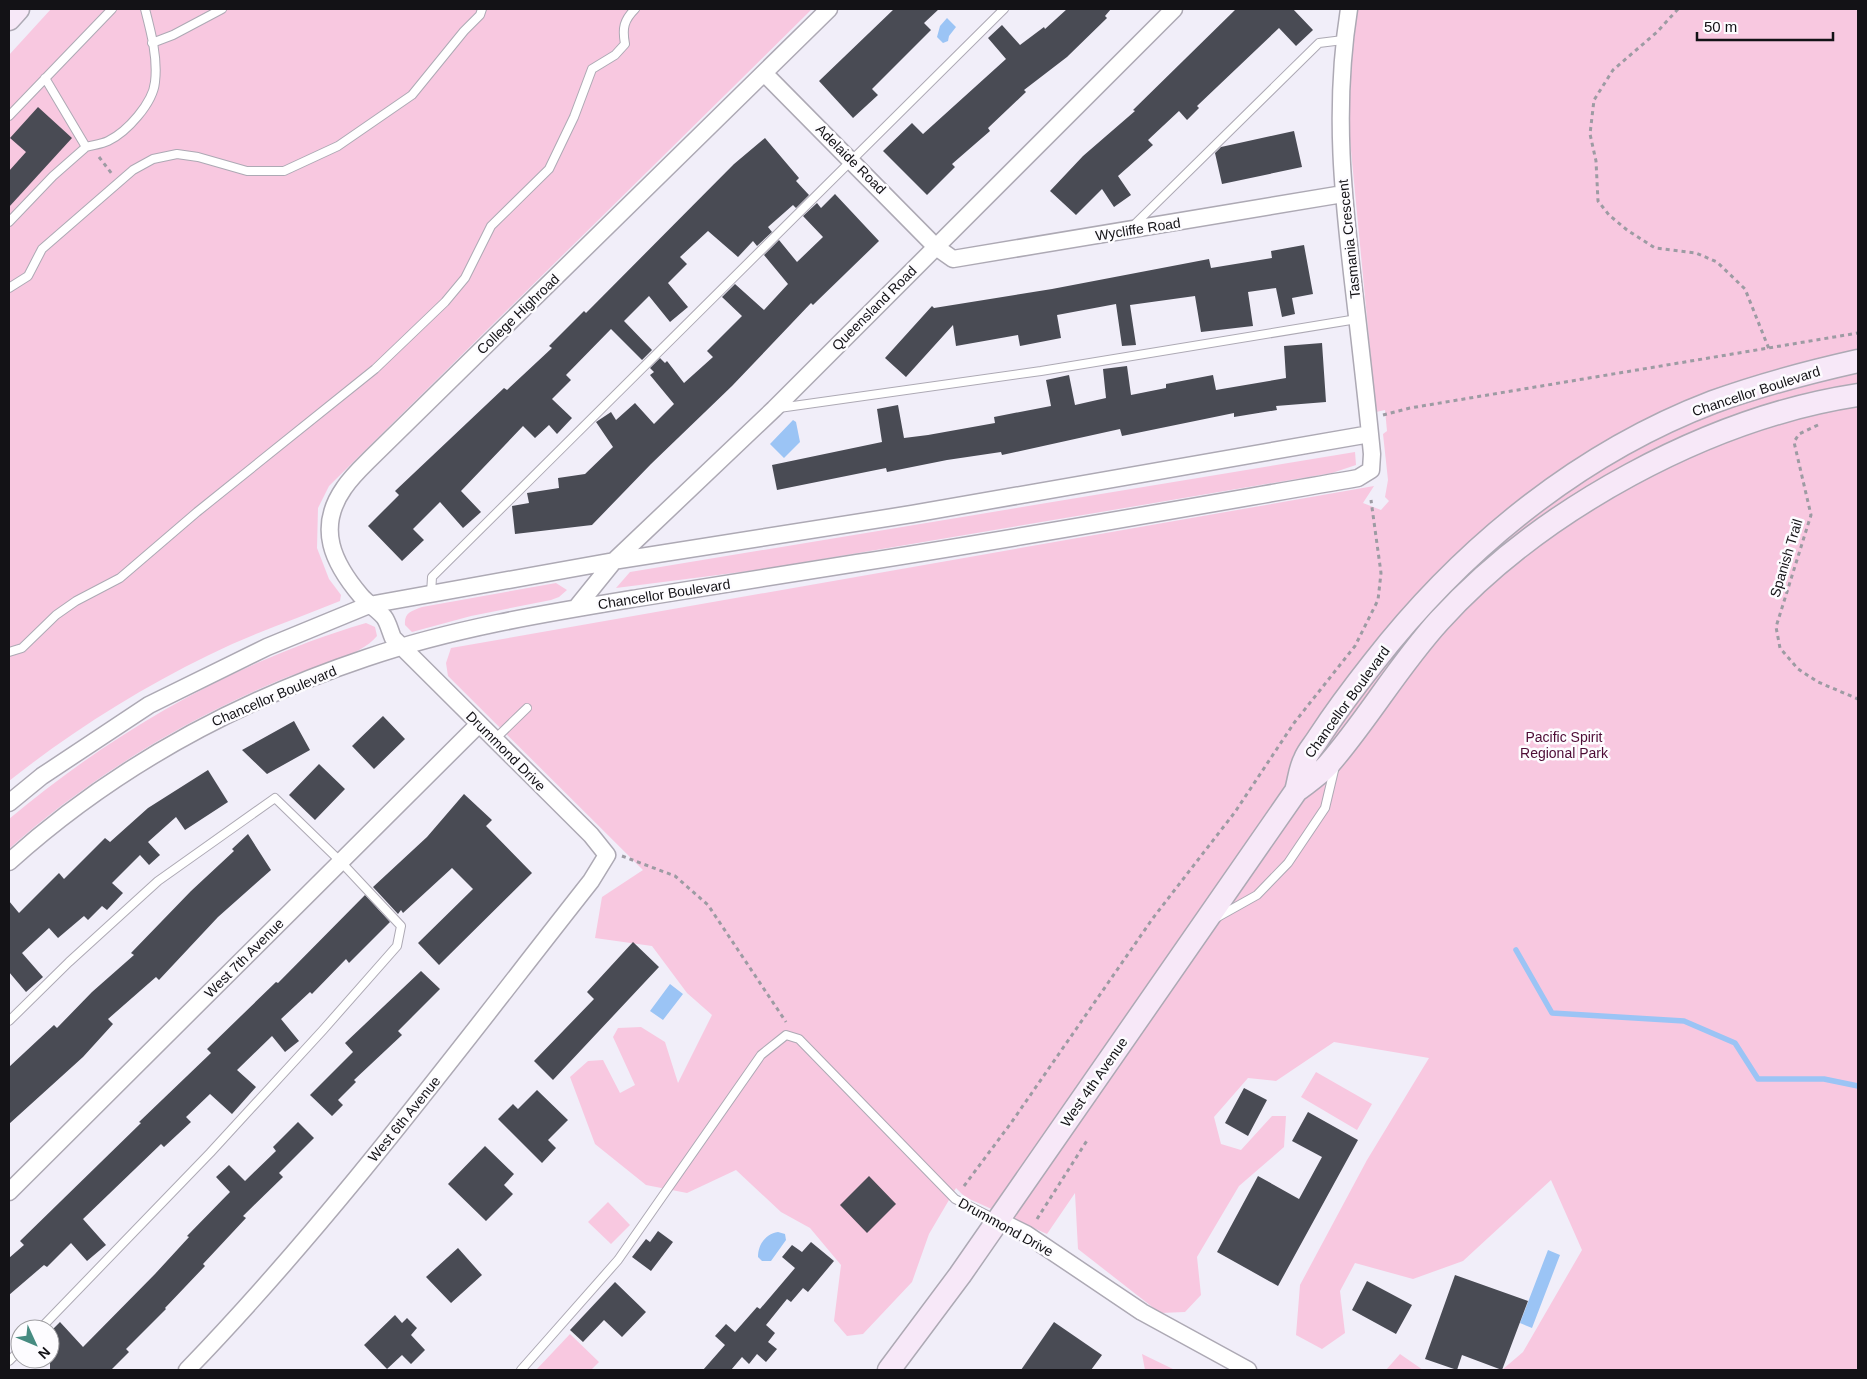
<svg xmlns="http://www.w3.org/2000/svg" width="1867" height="1379" viewBox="0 0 1867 1379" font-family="Helvetica,sans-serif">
<rect width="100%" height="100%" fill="#f1eef9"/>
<path fill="#f8c8e0" d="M51 9H812L329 486 318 508 317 548 329 579 341 595 340 601C296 619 251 634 209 655 137 690 71 732 9 781V55Z
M1357 9H1858V1370H1502L1523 1352 1582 1250 1551 1180 1463 1261 1413 1279 1355 1263 1340 1291 1345 1333 1322 1349 1296 1335 1300 1285 1367 1160 1429 1058 1334 1042 1276 1081 1248 1078 1214 1117 1221 1144 1241 1150 1272 1116H1286L1284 1147 1239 1186 1197 1257 1201 1295 1185 1312 1160 1313 1078 1249 1075 1193 1047 1234 965 1197 956 1188 929 1234 912 1282 863 1334 847 1336 834 1321 841 1265 810 1228 781 1212 736 1170 687 1193 646 1185 595 1144 570 1077 588 1061 603 1060 620 1093 635 1085 613 1037 618 1028 641 1027 665 1042 678 1083 712 1015 687 993 652 946 595 938 602 897 643 870 448 676 446 663 451 648 1374 486 1363 503 1381 510 1389 501 1385 497 1388 480 1383 434 1387 431 1385 410 1376 412 1348 119 1352 56Z
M1355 452 1356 465 1332 473 757 570 616 588 630 572Z
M556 583 567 590 559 597 551 600 471 616 412 632 405 625C404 613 411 611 422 607Z
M366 623 375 627 377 636C360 657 311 668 285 678 263 687 241 697 219 708 149 742 66 797 9 849V819C114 731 234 662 366 623Z
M1316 1072 1372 1104 1357 1130 1301 1097Z
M608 1202 630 1225 611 1244 588 1222Z
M570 1334 599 1362 591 1370H536Z
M1142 1354 1175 1370H1145Z
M1400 1354 1423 1370H1386Z"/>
<path fill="#9bc4f5" d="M947 18 956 27 949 36 948 41 943 43 937 37 940 26Z
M793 420 796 422 800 442 784 458 770 444Z
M670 984 683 994 663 1020 650 1011Z
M778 1232 785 1234 786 1240 771 1261H762L758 1257C758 1244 766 1234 778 1232Z
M1548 1250 1560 1255 1532 1328 1520 1323Z"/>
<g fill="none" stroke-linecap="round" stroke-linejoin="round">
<path stroke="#9bc4f5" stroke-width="5.5" d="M1516 950 1552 1013 1684 1021 1735 1043 1758 1079H1824L1858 1086"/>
</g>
<path fill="#494b54" d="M894 9H939L924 23 931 30 872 89 878 95 853 118 819 81Z
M1067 9H1111L1105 16 1107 18 1067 57 1024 90 1026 92 988 128 990 131 952 164 955 167 927 195 883 151 912 123 923 134 1006 59 988 38 1002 25 1020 45 1044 27 1045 29Z
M1236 9H1293L1313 30 1296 46 1279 28 1197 106 1199 108 1187 120 1179 111 1148 140 1153 145 1118 176 1131 195 1114 207 1102 189 1076 215 1050 191 1083 156 1135 111 1133 110Z
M38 107 72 138 9 207V171L26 152 10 138Z
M1294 131 1302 167 1222 184 1215 153 1221 147Z
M765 138 799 178 796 181 809 195 796 208 793 205 768 227 772 232 757 246 753 241 738 257 708 231 680 257 687 264 668 283 688 307 670 322 649 296 624 321 652 350 642 360 611 329 566 375 571 380 552 399 572 418 557 434 549 425 535 438 523 426 461 491 481 512 463 528 440 502 413 529 424 540 402 561 368 526 399 495 395 491 504 388 507 390 552 348 549 346 584 311 586 313 734 164Z
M835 194 879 241 813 305 811 303 732 386 651 464 592 525 515 534 512 506 529 503 527 493 559 488 558 478 585 474 613 447 596 422 611 412 616 420 635 403 654 424 674 404 650 375 654 372 650 368 660 358 665 363 667 361 684 383 713 357 707 351 742 316 722 297 735 284 764 310 788 284 764 255 779 240 797 262 823 237 803 216 817 203 821 208Z
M1304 245 1313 294 1292 298 1295 314 1282 317 1276 288 1248 292 1253 326 1201 332 1195 296 1130 305 1136 345 1122 346 1116 304 1057 315 1061 338 1020 346 1018 335 956 346 953 325 906 377 885 358 932 306 934 308 1052 289 1209 259 1211 268 1272 258 1271 251Z
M1322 343 1326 402 1276 406 1277 410 1234 417V413L1122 436 1120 429 1002 455 1001 452 947 460 887 472 886 468 777 490 772 465 882 442 877 409 898 405 904 438 928 435 995 423 994 417 1051 406 1046 380 1069 375 1075 405 1106 398 1103 369 1127 366 1131 395 1166 388V384L1213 375 1216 390 1286 378 1284 346Z
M383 716 405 739 374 769 352 746Z
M294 721 310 750 267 774 242 750Z
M319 764 345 789 315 820 289 795Z
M208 770 228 802 185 830 176 817 148 842 160 855 149 865 140 855 112 883 123 893 107 910 102 906 88 920 84 916 58 938 49 928 22 953 43 977 26 992 9 972V901L19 913 59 873 64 879 105 838 110 842 148 808Z
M464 794 492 820 486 826 532 873 439 965 418 943 473 889 452 868 403 913 401 910 398 914 373 887 427 837Z
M248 834 271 870 218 917 159 980 156 977 108 1019 113 1024 83 1057 9 1124V1067L54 1025 57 1028 92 992 134 955 131 953 191 891 234 851 232 849Z
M365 895 390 922 349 963 346 959 312 994 310 992 281 1019 299 1041 285 1052 272 1036 237 1070 256 1087 232 1114 210 1094 186 1117 191 1122 164 1147 161 1144 83 1219 106 1245 87 1261 71 1243 47 1267 44 1265 9 1295V1258L24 1245 20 1241 141 1123 139 1122 211 1053 207 1049 276 982 278 983Z
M633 942 659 967 553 1080 534 1061 594 999 587 992Z
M421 971 440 989 398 1031 402 1035 354 1080 356 1082 338 1100 343 1105 332 1116 310 1095 353 1052 345 1043Z
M1244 1088 1267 1100 1248 1136 1225 1123Z
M537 1090 568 1120 548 1140 556 1148 542 1163 498 1119 513 1104 518 1109Z
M1308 1112 1358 1140 1278 1286 1217 1252 1258 1176 1299 1199 1322 1157 1292 1141Z
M298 1122 314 1138 279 1173 283 1177 243 1216 246 1218 203 1264 205 1266 165 1308 166 1309 126 1349 129 1352 111 1370H50V1332L60 1322 83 1347 155 1274 189 1237 187 1236 230 1192 216 1177 229 1165 245 1181 276 1151 273 1147Z
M485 1146 514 1174 504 1185 513 1194 486 1221 448 1184Z
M869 1176 896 1204 867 1233 840 1205Z
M658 1231 673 1242 651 1271 632 1257 646 1239 650 1242Z
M811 1242 834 1261 808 1292 803 1288 791 1302 787 1299 766 1325 775 1333 768 1342 777 1349 766 1362 757 1354 749 1364 742 1357 731 1370H703L725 1345 715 1336 726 1324 735 1332 757 1307 760 1309 795 1268 782 1257 792 1245 802 1252Z
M458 1248 482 1275 451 1303 426 1277Z
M1455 1275 1528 1301 1502 1370 1462 1355 1457 1370 1425 1359Z
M1367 1281 1412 1305 1396 1334 1352 1310Z
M615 1282 646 1312 622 1337 604 1320 583 1342 570 1330Z
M395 1315 402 1323 407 1318 417 1328 411 1335 425 1350 411 1364 402 1355 387 1369 364 1345Z
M1054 1322 1102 1355 1091 1370H1021Z"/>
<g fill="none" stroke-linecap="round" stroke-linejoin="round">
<g stroke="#ada9b4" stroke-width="10">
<path id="service" d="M152 43 173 35 222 9
M9 116 112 9
M86 147C93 145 102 144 108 141 127 132 153 103 155 82 158 58 151 32 145 9
M9 222 53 176 86 147 45 78
M1133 226 1319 43 1343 40
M9 288 28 276 42 249 133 170 153 159 177 154 198 157 247 171H284L338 146 412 95 464 31 480 15 482 9
M779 408 1041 371 1357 319
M431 594 432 577 1004 9
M9 652 22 648 56 615 76 601 120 578 197 512 375 369 445 302 465 278 491 226 549 169 574 117 592 69 615 55 625 44C622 28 624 20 635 9
M495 739 527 708
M1216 918 1257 895 1288 863 1325 808 1335 766
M9 1021 69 962 158 881 275 798 341 862 401 926 397 946 323 1030 210 1153 40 1329
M9 1361 20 1350
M521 1370 618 1260 761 1055 786 1035 799 1039 955 1199 995 1219"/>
</g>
<g stroke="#ada9b4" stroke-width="19">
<path id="minor" d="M764 73 936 247 953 259 1343 194
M576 608 614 561 774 409 1174 9
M9 803 42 776 149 705 267 647 369 605 614 561 912 514 1370 434
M9 862C112 769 235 702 366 658 454 628 547 613 638 598 711 587 784 575 857 563 1025 537 1191 507 1358 478L1371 470 1372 454C1367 402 1361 351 1355 299 1343 198 1333 110 1349 9
M9 1192 479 724
M998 1220 1026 1234 1142 1312 1248 1370
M187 1370C334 1218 460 1047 591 881L607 855 591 835 393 638C390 631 388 622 384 617 377 609 368 604 361 596 333 563 316 528 344 488 352 476 363 466 373 456L829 9"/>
</g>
<g stroke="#ada9b4" stroke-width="25">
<path id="secondary" d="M9 19 18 9
M1296 791C1299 781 1300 768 1305 759 1308 751 1315 744 1319 737 1336 711 1354 687 1373 663 1461 550 1577 454 1713 402 1760 385 1809 372 1858 361
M889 1370 960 1275 1296 791C1306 783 1319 775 1328 765 1368 719 1398 666 1439 621 1541 509 1708 418 1858 395"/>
</g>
<path stroke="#9d9ba3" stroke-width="3" stroke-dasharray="4 4" stroke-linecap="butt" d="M1678 9 1657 32 1613 70 1594 100 1590 134 1596 161 1598 201 1609 215 1627 230 1655 248 1696 253 1717 262 1745 289 1769 349
M99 157 112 174
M1383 415 1410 408 1858 333
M1818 425 1799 434 1794 442 1811 515 1776 627 1780 648 1798 669 1818 682 1858 699
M622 856 675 876 708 905 786 1022
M964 1186 1011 1123 1153 918 1235 812 1294 723 1355 646 1378 600 1381 573 1371 500
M1037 1219 1088 1139"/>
<use href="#service" stroke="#fff" stroke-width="8"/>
<use href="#minor" stroke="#fff" stroke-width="16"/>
<use href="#secondary" stroke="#f7e8f8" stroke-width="22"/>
</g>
<g text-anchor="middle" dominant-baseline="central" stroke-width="5" stroke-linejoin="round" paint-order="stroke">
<g font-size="14" fill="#131216" stroke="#fdfcff">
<text transform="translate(851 159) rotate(45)">Adelaide Road</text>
<text transform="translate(1138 229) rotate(-9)">Wycliffe Road</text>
<text transform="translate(1349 239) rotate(-96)">Tasmania Crescent</text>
<text transform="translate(874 308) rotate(-45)">Queensland Road</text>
<text transform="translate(518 314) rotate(-44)">College Highroad</text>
<text transform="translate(1756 391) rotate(-18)">Chancellor Boulevard</text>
<text transform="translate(1786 558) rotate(-73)">Spanish Trail</text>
<text transform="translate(664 594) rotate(-9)">Chancellor Boulevard</text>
<text transform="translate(274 696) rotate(-23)">Chancellor Boulevard</text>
<text transform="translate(1347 702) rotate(-54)">Chancellor Boulevard</text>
<text transform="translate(506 751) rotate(45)">Drummond Drive</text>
<text transform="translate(244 958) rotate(-45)">West 7th Avenue</text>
<text transform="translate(1094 1082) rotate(-55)">West 4th Avenue</text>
<text transform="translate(404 1119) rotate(-51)">West 6th Avenue</text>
<text transform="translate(1006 1227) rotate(29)">Drummond Drive</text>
</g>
<g font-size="14" fill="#4e0c36" stroke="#fdfcff">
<text x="1564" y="737">Pacific Spirit<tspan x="1564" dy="16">Regional Park</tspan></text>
</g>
</g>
<rect width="1867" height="1379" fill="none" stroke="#131216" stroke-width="20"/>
<g transform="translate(35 1344) rotate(134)"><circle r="24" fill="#fdfcff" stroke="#9f9ea2"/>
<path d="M0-4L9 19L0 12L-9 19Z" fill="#468b81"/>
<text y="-8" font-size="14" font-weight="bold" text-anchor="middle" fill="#131216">N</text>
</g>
<path d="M1697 32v8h136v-8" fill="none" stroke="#131216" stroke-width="2.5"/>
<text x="1704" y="32" font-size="15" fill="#131216" stroke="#fdfcff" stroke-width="4" paint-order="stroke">50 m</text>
</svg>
